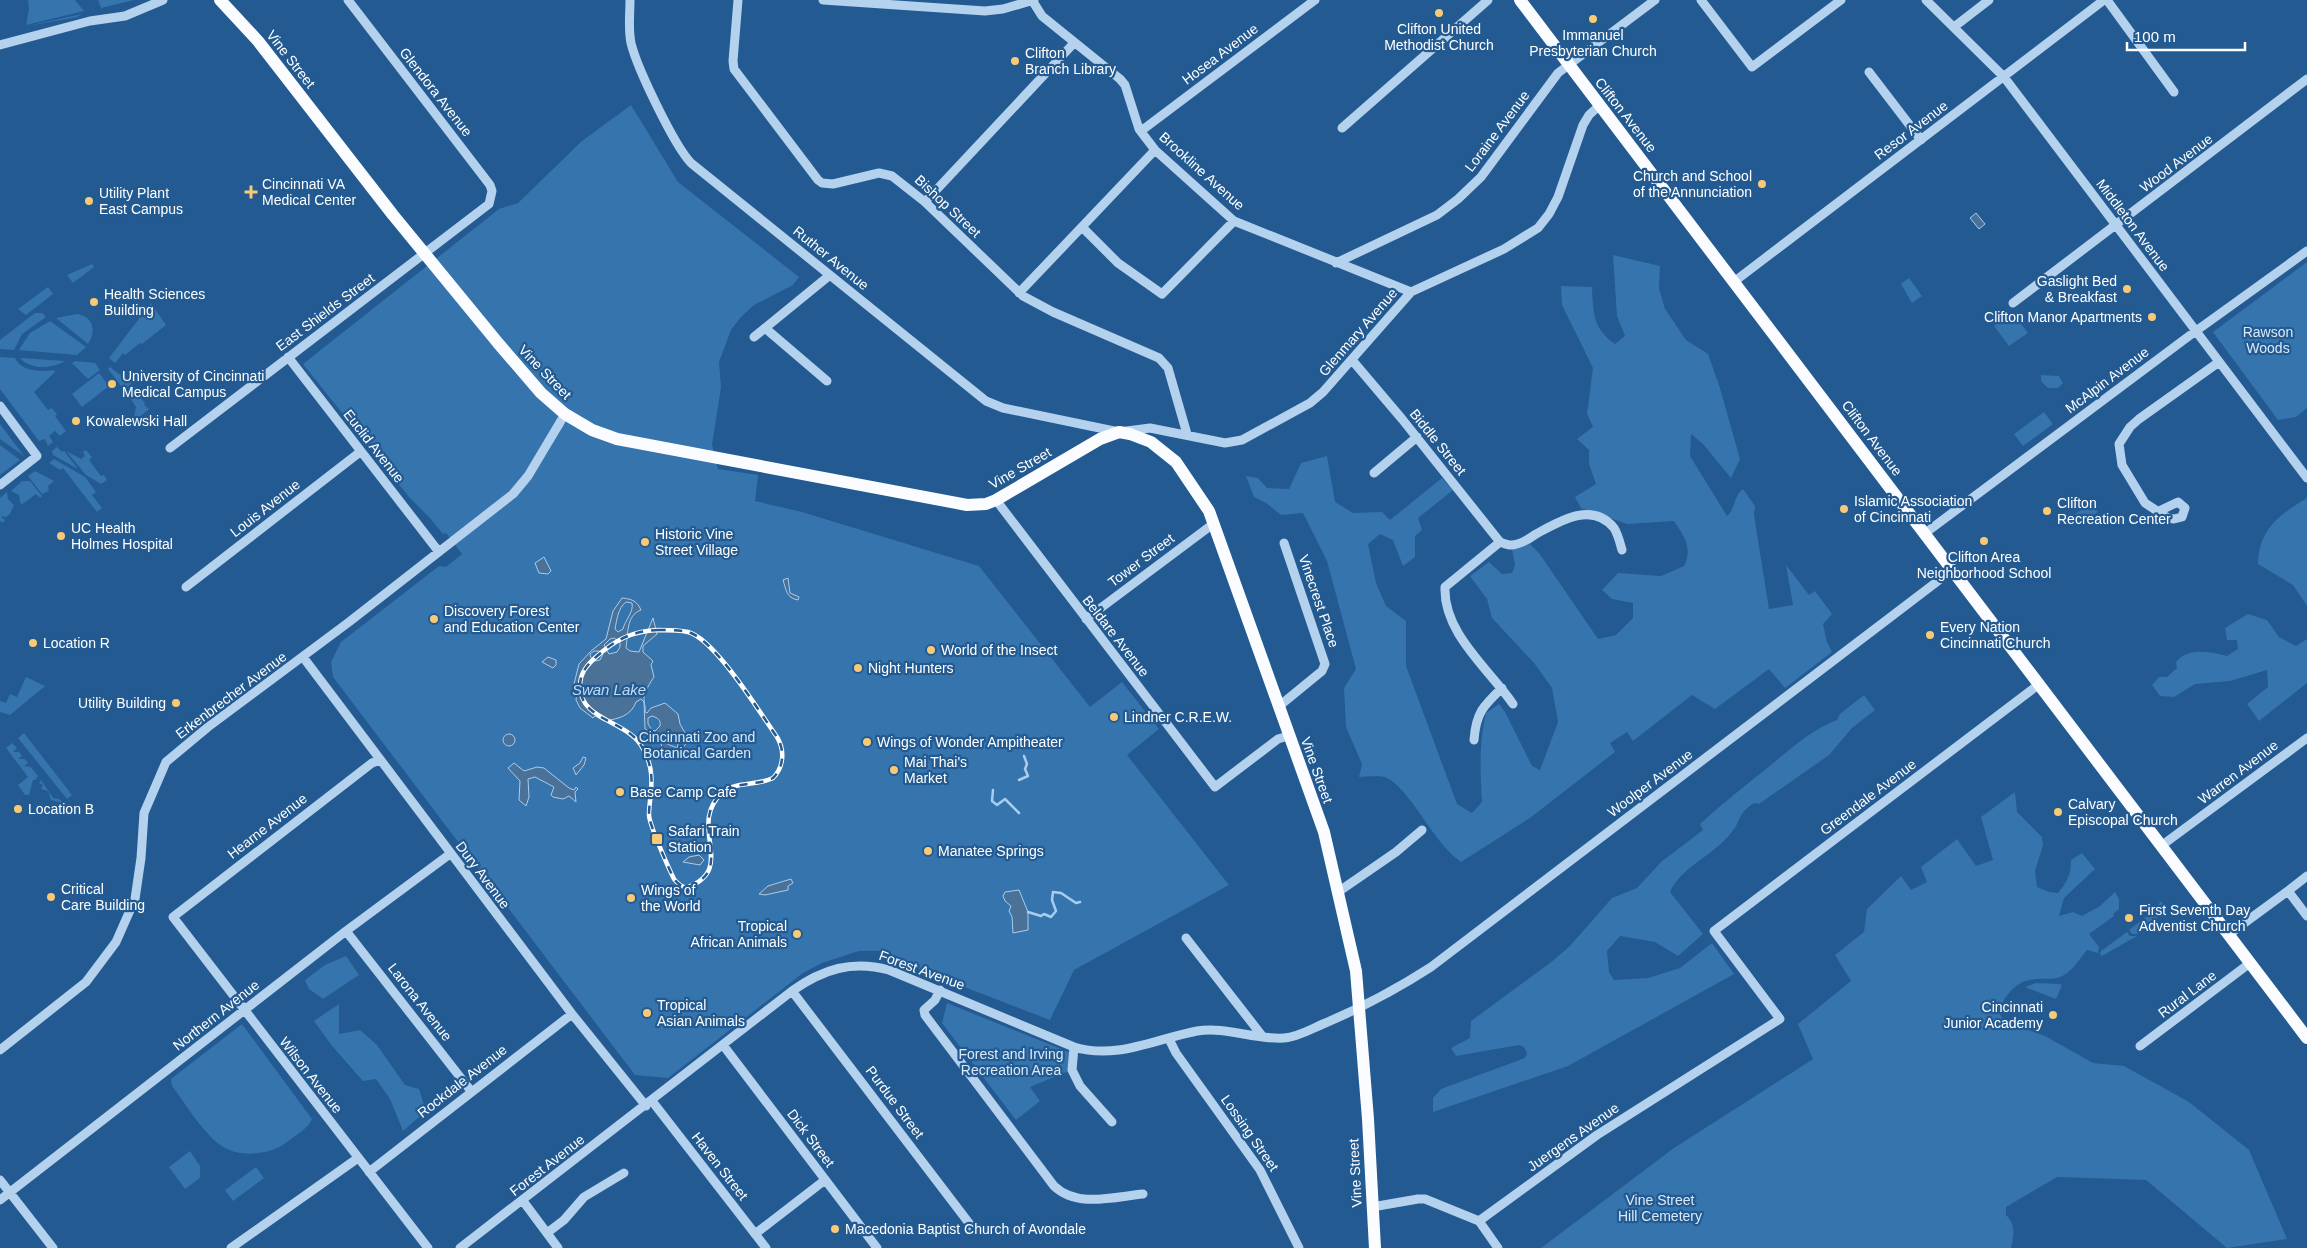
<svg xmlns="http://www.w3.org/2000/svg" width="2307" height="1248" viewBox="0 0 2307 1248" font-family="Arial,sans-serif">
<rect width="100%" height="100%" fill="#225a91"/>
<path fill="#3674ae" d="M28 0H75L84 11 26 25 29 9Z
M98 0H134L101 8Z
M82 14 77 17 23 27Z
M631 105 678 182 799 277 793 285 754 305 741 317 731 330 719 362 721 387 712 445 718 469 758 475 755 501 802 512 979 566 1090 707 1122 682 1159 729 1127 755 1229 885 1074 970 1050 1020 884 956 880 951H859L822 963 803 973 668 1078 635 1075 333 677 331 662 341 642 439 566 446 567 462 554 446 533 443 534 429 517 409 497 303 364 499 209 518 203 582 141Z
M1613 255 1660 266 1659 288 1665 309 1686 340 1708 354 1720 388 1740 459 1731 478 1703 444 1691 434 1690 456 1727 516C1736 509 1733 496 1743 489L1755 506 1754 515 1769 609 1793 605 1786 565 1809 595 1815 591 1832 614 1823 624 1827 642 1832 652 1785 688 1769 669 1715 709 1692 695 1633 741 1627 732 1610 743 1615 752 1530 818 1461 862C1433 843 1412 791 1387 778 1380 775 1367 777 1359 777L1362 764 1346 727 1344 688 1356 669 1327 561 1303 513 1281 515 1266 503 1254 497 1246 476 1258 478 1267 488 1289 489 1301 463 1327 456 1335 502 1353 513 1382 512 1390 520 1442 478 1453 490 1418 518 1422 530 1415 536V557L1403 566 1393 540 1380 534 1368 544 1376 583 1386 606 1406 621V666L1457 804 1472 813 1482 802C1480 771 1479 743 1486 713L1499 704 1505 712 1532 766 1540 770 1558 722 1552 688 1534 663 1492 618 1487 599 1470 576 1489 562 1502 574 1512 573 1515 565 1512 549 1530 544 1539 553 1598 639 1616 635 1633 618V603L1612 599 1602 590 1618 573 1661 576 1684 566C1693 548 1684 536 1674 521L1627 524 1581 508 1575 497 1596 484 1589 464V450L1577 439 1593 427 1587 414 1593 368 1562 305 1561 286 1592 287C1593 312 1593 329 1615 344L1625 336 1617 316Z
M2307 262V408L2296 417 2278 420 2213 332Z
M92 264 94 267 73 283 67 275Z
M1909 278 1922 296 1912 303 1901 284Z
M48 287 53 294 26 315 18 309Z
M151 303 166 325 142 344 140 343 125 355 123 353 115 363 109 358Z
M2012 312 2028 333 2009 346 1994 326Z
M35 313H42L46 317 22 334 14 350 0 349V340Z
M77 314C93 316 97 331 88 344L56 318Z
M50 321 86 347 77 355 19 350 30 333Z
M0 357 15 358C22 372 40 372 54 370L55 372 34 392 48 410 52 408 57 414 55 416 66 431 60 436 55 431 49 436 53 442 48 446 45 439 39 441 0 389Z
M20 358H21L65 361C53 369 30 370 20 358Z
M75 361 95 363 100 370 88 379 72 363Z
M110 367 128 381 130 379 131 384 124 390 108 369Z
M99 373 109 386 82 407 72 394Z
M2041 375 2059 376 2063 383 2058 388H2048L2041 381Z
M132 387 145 403 144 405 149 409 136 420 134 417 136 407 126 391Z
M2044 412 2053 424 2023 446 2014 434Z
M0 424 24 456 0 439Z
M0 445 20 460 0 475Z
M57 447 62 452 64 451 78 469 53 455 52 451Z
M86 450 92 457 89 460 101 476 104 475 107 480 101 484 86 475 66 451 81 459 85 456 83 452Z
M54 459 85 477 96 492 92 495 102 508 97 512 63 468 60 470 49 463Z
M35 471 54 481 48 486 49 491 42 494 28 476Z
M22 481H30L42 496 40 498 36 494 21 505 19 495 11 491Z
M7 492 8 499 14 505 10 514 6 517 1 516 5 521 2 523 0 520V498Z
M2307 498V606L2293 585 2258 564C2259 529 2279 515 2307 498Z
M2092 503 2098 512 2082 523 2075 514Z
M2248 614 2267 620 2279 637 2296 646 2307 639V683L2259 721 2247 704 2268 687 2267 670 2230 681 2195 684 2174 697 2160 696 2152 685 2159 677H2167L2177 668 2176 662C2188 647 2211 652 2227 656L2238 649 2237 640H2227L2225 628Z
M26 677 45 686 44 687 10 715 0 712V701L6 703 10 694 17 697Z
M1864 695 1875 710 1852 728 1829 755 1759 804 1754 803C1737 814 1742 820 1731 833 1713 856 1682 866 1670 892L1703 934 1678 956 1655 942 1620 936 1607 951 1609 972 1614 980 1648 978 1680 968 1712 943 1734 974 1568 1066 1433 1112V1098L1441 1089 1525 1058 1527 1053 1524 1047 1519 1045 1456 1056 1451 1048 1470 1038 1471 1021 1550 963 1569 947 1612 898 1637 888 1661 862 1703 830 1700 824C1723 803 1747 784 1771 765 1792 748 1811 730 1837 720L1840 714Z
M24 733 72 795 67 799 18 738Z
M12 743 17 748 13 752H19L22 756 18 759H25L28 763 24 766 31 767 38 776 35 780H33L29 795H25L18 785 28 777 6 748Z
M41 780 53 798 59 799 66 805 63 807 60 806 59 802 51 800 48 791 41 789 43 785 39 783Z
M2015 792 2017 812 2042 837 2043 845 2035 871 2037 887 2049 892 2058 893C2067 883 2071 874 2071 860L2082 853 2095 869 2064 898 2059 916 2073 912 2082 916 2100 906 2115 892 2119 899V909L2113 914 2114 916 2089 934 2099 947 2098 953 2087 950C2079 959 2072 973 2060 977 2052 980 2045 978 2037 979 2016 980 2006 994 1998 1012L2005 1021 2045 1036 2093 1063 2124 1066 2189 1102 2249 1150 2287 1239 2227 1248 2146 1180 2057 1177 2006 1207V1215C2016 1225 2014 1235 2011 1248H1541L1674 1148 1813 1059 1798 1024 1851 981 1835 955 1864 932 1867 909 1901 876 1911 890 1927 882 1921 867 1957 839 1976 866 1993 860 1981 817Z
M2158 898 2164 905V912L2137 934H2132L2129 930 2151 913 2150 911 2161 902Z
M2127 932 2130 936H2137L2102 956 2100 954 2101 951Z
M346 956 359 975 323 999 309 989 305 980 325 965Z
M2036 983 2059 984 2062 985 2056 999 2025 987Z
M947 1003 1071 1053 1069 1071 1030 1087 1040 1101 1016 1120 942 1023Z
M339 1004V1034L360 1030 377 1045 405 1085 419 1089 426 1111 403 1131 390 1099 376 1079 363 1081 332 1046 314 1021Z
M242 1024 312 1119C308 1129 296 1135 287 1142 272 1154 243 1158 225 1148 205 1137 186 1104 172 1086L171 1079Z
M190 1151 200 1166V1178L185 1189 169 1167Z
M256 1167 264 1178 233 1201 225 1190Z"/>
<path fill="#4a7197" stroke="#a8cdee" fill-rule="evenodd" d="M1976 213 1985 224 1979 229 1970 218Z
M544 557 551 571 548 574 539 573 535 563Z
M788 578 790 593 799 597 798 600C786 598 786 589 783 580Z
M622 598C632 599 637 601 641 610 626 615 628 635 626 648L630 651 639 652 653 618 657 634 643 646V652L653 661 651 665 654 677C651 681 643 694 644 700 644 704 646 707 645 712L647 713 651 708 665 703 678 714 680 724 689 740 680 751 666 752 662 748 660 738 645 729 644 702 641 699 636 702C631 716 618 719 604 721L595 716 593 718 580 708 576 700 577 692 573 688 579 664 591 651 606 639 613 611ZM626 602 632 603C634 612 625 620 623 629L618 632 615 629C617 619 618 608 626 602ZM614 638 620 642V647L617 652 609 654 604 645 610 639ZM594 651H599L603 654 600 660 595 661 591 658 590 654ZM652 716C658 718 661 720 660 726L655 731 652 730 648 724V718ZM673 736 679 740 677 748 665 743 667 737Z
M548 657 556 660V665L553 668 542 662Z
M503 740a6 6 0 1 1 12 0a6 6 0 1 1-12 0Z
M583 757 586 758 584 765 576 775 573 768 580 763Z
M514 763 524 771 537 767 544 768 569 788 574 790 576 787 578 789 575 792 576 802 569 796 563 799 553 797 551 795 554 787 535 777 528 779 529 797 526 806 519 800 520 781 508 768Z
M699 855 704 860 700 865 683 862 689 857Z
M791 879 793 883 788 886V890L765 895 759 894 768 886Z
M1019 890 1028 912V930L1013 933 1012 917 1009 911 1011 906 1005 901 1003 896 1005 892Z"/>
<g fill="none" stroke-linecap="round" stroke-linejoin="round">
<path stroke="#a8cdee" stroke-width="2.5" d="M1019 780 1028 776 1025 769 1027 764 1024 756
M993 790 992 801 997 805 1005 799 1019 813
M1028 912 1041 916 1044 914 1051 917 1056 911 1052 900 1053 892 1061 893 1076 903 1080 902"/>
<path stroke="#b4d1ed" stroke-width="9" d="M630 0C630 13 628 29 631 43 637 68 674 145 691 163L986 401 1003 408 1119 432 1150 428 1225 443 1242 440 1310 403 1323 392 1411 292 1504 249 1538 228 1549 214 1558 197 1583 125 1589 115 1600 105
M738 0 733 61 734 69 818 180 822 183 833 184 879 173 892 176 925 202 1023 296 1053 312 1159 358 1168 368 1187 434
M823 0 985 11 1003 9 1034 0
M1032 0 1042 16 1120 79 1125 85 1139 129 1155 150 1234 221 1411 292
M1701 0 1752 67 1841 0
M1926 0 2004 77 2307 478
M2107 0 2174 92
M1954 27 1989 0
M0 45 90 21 125 16 163 0
M1869 72 1921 140
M1342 128 1488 0
M1141 131 1315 0
M925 202 1074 43
M1083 228 1118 263 1162 294 1234 221
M1336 263 1437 215 1458 199 1481 177 1558 73 1655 0
M1735 281 2104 0
M1019 293 1155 150
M2013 303 2307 79
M765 328 827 381
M754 337 830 275
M288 357 439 552
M1352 360 1402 419 1500 542
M0 406 37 456 0 485
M170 448 489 204 492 191 490 185 348 0
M1374 473 1417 437
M996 500 1215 787 1278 739 1288 736
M2159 511 2178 502 2185 508 2182 517 2174 519 2168 518 2145 503 2122 465 2119 444 2130 427 2139 419 2219 362
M1924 534 2189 336 2307 251
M1500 542 1445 587C1443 633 1489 669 1513 704
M1500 542C1503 543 1508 545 1511 545 1520 545 1529 539 1536 534 1560 521 1592 501 1614 528 1618 534 1620 543 1622 550
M186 587 360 452
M1086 619 1213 524
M303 657 572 1014 646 1106
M1278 707 1322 671 1325 664 1284 543
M1474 740C1476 713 1483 706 1502 688
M380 760 372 763 173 917 428 1248
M2161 846 2307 738
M2307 876 2288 891 2307 916
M1338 892 1396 852 1422 830
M346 931 471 1091
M2228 935 2288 891
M1186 938 1263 1037
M940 990 935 1000 924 1010 925 1015 1054 1186C1077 1208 1113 1197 1143 1194
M792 991 975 1231
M1169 1039 1176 1053 1260 1170 1299 1248
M723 1045 877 1248
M2140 1046 2250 963
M1074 1047 1072 1070 1080 1086 1112 1122
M0 1050 86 982 116 942 135 899 141 858 144 813 166 762 208 727 349 622 513 494 528 476 565 414
M652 1101 766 1248
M369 1172 572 1014
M0 1180 53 1248
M0 1200 346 931 450 854
M523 1201 558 1248
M1372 1207 1418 1199H1425L1479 1221 1597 1135 1780 1019 1714 931 2038 685
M1479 1221 1498 1248
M547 1233 564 1220 584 1197 624 1173
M755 1234 825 1180
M231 1248 358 1158
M460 1248 792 991C823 969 852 960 889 970L1074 1047C1117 1060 1155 1039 1197 1031 1226 1026 1254 1040 1284 1038 1298 1037 1311 1029 1323 1024 1361 1008 1397 989 1431 967L1951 571"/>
<path stroke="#fafcff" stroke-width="12" d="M220 0 258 41 393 215 498 343 541 393 565 414 592 430 617 439 967 505 986 504 996 500 1100 439 1119 432 1130 434 1151 442 1176 462 1209 511 1324 832 1356 971 1368 1119 1375 1248
M1520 0C1782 346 2045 692 2307 1038"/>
<g stroke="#fff" stroke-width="4.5">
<path id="rail" d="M658 630C667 630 679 630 688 632 715 639 760 713 777 737 785 750 784 767 773 778 758 786 735 781 722 793 686 826 739 869 686 888 681 886 677 883 674 879 669 869 649 824 649 815 649 801 653 787 651 773 650 762 643 745 635 738 617 720 580 717 580 686 580 673 587 665 596 657 615 640 632 631 658 630Z"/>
</g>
<use href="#rail" stroke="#225a91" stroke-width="2.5" stroke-dasharray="8" stroke-linecap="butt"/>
</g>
<g fill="#f8ca76" stroke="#225a91" stroke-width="2">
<circle cx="1439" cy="13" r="5"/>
<circle cx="1593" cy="19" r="5"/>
<circle cx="1015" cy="61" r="5"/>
<circle cx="1762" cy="184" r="5"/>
<path d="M248.5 184.5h5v5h5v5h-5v5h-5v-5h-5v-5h5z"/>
<circle cx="89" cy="201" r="5"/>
<circle cx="2127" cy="289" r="5"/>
<circle cx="94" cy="302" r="5"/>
<circle cx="2152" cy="317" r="5"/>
<circle cx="112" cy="384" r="5"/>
<circle cx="76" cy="421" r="5"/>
<circle cx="1844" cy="509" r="5"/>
<circle cx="2047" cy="511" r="5"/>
<circle cx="61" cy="536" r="5"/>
<circle cx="1984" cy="541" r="5"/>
<circle cx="645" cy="542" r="5"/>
<circle cx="434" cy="619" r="5"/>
<circle cx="1930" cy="635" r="5"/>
<circle cx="33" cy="643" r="5"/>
<circle cx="931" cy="650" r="5"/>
<circle cx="858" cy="668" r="5"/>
<circle cx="176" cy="703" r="5"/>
<circle cx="1114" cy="717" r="5"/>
<circle cx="867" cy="742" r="5"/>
<circle cx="894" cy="770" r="5"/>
<circle cx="620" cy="792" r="5"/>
<circle cx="18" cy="809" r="5"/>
<circle cx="2058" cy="812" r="5"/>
<rect x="651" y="833" width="12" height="12" rx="2.5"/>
<circle cx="928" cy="851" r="5"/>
<circle cx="51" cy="897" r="5"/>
<circle cx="631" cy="898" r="5"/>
<circle cx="2129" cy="918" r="5"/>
<circle cx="797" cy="934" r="5"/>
<circle cx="647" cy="1013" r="5"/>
<circle cx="2053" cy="1015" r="5"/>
<circle cx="835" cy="1229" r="5"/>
</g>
<g text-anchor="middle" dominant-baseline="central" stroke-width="4.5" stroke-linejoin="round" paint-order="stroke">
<g font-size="14" fill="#fff" stroke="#225a91" text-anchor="start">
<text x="1439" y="29" text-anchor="middle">Clifton United<tspan x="1439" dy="16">Methodist Church</tspan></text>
<text x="1593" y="35" text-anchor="middle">Immanuel<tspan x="1593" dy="16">Presbyterian Church</tspan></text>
<text x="1025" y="53">Clifton<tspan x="1025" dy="16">Branch Library</tspan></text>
<text x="1752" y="176" text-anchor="end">Church and School<tspan x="1752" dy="16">of the Annunciation</tspan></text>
<text x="262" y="184">Cincinnati VA<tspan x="262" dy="16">Medical Center</tspan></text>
<text x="99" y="193">Utility Plant<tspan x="99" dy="16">East Campus</tspan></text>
<text x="2117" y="281" text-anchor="end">Gaslight Bed<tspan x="2117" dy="16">&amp; Breakfast</tspan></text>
<text x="104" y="294">Health Sciences<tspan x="104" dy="16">Building</tspan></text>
<text x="2142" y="317" text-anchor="end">Clifton Manor Apartments</text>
<text x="122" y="376">University of Cincinnati<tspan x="122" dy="16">Medical Campus</tspan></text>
<text x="86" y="421">Kowalewski Hall</text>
<text x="1854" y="501">Islamic Association<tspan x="1854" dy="16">of Cincinnati</tspan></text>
<text x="2057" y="503">Clifton<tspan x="2057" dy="16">Recreation Center</tspan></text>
<text x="71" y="528">UC Health<tspan x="71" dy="16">Holmes Hospital</tspan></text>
<text x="655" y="534">Historic Vine<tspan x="655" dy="16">Street Village</tspan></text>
<text x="1984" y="557" text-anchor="middle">Clifton Area<tspan x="1984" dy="16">Neighborhood School</tspan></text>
<text x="444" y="611">Discovery Forest<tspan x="444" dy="16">and Education Center</tspan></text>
<text x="1940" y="627">Every Nation<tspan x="1940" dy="16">Cincinnati Church</tspan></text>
<text x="43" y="643">Location R</text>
<text x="941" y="650">World of the Insect</text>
<text x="868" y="668">Night Hunters</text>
<text x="166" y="703" text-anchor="end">Utility Building</text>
<text x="1124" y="717">Lindner C.R.E.W.</text>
<text x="877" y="742">Wings of Wonder Ampitheater</text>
<text x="904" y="762">Mai Thai's<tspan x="904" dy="16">Market</tspan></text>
<text x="630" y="792">Base Camp Cafe</text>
<text x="2068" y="804">Calvary<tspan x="2068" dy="16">Episcopal Church</tspan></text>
<text x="28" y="809">Location B</text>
<text x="668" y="831">Safari Train<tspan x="668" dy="16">Station</tspan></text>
<text x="938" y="851">Manatee Springs</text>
<text x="61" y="889">Critical<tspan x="61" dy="16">Care Building</tspan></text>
<text x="641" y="890">Wings of<tspan x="641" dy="16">the World</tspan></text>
<text x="2139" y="910">First Seventh Day<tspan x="2139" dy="16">Adventist Church</tspan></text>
<text x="787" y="926" text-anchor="end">Tropical<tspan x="787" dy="16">African Animals</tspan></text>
<text x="657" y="1005">Tropical<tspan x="657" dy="16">Asian Animals</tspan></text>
<text x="2043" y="1007" text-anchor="end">Cincinnati<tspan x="2043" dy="16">Junior Academy</tspan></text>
<text x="845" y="1229">Macedonia Baptist Church of Avondale</text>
</g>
<g font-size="14" fill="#fff" stroke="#225a91">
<text transform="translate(1220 54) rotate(-37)">Hosea Avenue</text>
<text transform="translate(291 59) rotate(52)">Vine Street</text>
<text transform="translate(436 92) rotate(52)">Glendora Avenue</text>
<text transform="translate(1626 115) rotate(52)">Clifton Avenue</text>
<text transform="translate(1911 130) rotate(-37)">Resor Avenue</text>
<text transform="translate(1497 131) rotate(-53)">Loraine Avenue</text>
<text transform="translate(2176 163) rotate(-37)">Wood Avenue</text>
<text transform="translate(1202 171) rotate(42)">Brookline Avenue</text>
<text transform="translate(948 206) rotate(43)">Bishop Street</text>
<text transform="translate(2133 225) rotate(53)">Middleton Avenue</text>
<text transform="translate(831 258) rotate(39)">Ruther Avenue</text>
<text transform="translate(325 312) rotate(-37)">East Shields Street</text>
<text transform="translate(1358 332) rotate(-49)">Glenmary Avenue</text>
<text transform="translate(545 372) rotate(46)">Vine Street</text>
<text transform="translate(2107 380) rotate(-37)">McAlpin Avenue</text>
<text transform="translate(1872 438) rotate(53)">Clifton Avenue</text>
<text transform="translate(1438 442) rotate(51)">Biddle Street</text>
<text transform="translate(374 446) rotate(52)">Euclid Avenue</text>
<text transform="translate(1020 468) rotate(-30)">Vine Street</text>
<text transform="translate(265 508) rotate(-38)">Louis Avenue</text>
<text transform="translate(1141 560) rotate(-37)">Tower Street</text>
<text transform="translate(1319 601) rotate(71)">Vinecrest Place</text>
<text transform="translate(1116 636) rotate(52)">Beldare Avenue</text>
<text transform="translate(231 695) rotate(-37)">Erkenbrecher Avenue</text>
<text transform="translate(1317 770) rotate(70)">Vine Street</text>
<text transform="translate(2238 772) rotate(-37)">Warren Avenue</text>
<text transform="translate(1650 783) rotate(-37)">Woolper Avenue</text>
<text transform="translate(1868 797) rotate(-37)">Greendale Avenue</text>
<text transform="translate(267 826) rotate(-38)">Hearne Avenue</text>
<text transform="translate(483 875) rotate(53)">Dury Avenue</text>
<text transform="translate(922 970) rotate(20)">Forest Avenue</text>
<text transform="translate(2187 994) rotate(-37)">Rural Lane</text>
<text transform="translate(420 1002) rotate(52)">Larona Avenue</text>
<text transform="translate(216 1015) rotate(-38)">Northern Avenue</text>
<text transform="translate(311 1075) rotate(52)">Wilson Avenue</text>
<text transform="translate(462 1081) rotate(-38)">Rockdale Avenue</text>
<text transform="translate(895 1102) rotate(53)">Purdue Street</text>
<text transform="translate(1250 1133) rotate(55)">Lossing Street</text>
<text transform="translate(1573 1137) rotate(-35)">Juergens Avenue</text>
<text transform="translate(811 1138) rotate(53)">Dick Street</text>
<text transform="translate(547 1165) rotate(-38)">Forest Avenue</text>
<text transform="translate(720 1166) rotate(52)">Haven Street</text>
<text transform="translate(1355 1173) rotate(-93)">Vine Street</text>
</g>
<g font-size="14" fill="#d9eaf9" stroke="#225a91">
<text x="2268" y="332">Rawson<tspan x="2268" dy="16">Woods</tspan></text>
<text x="697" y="737">Cincinnati Zoo and<tspan x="697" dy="16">Botanical Garden</tspan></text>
<text x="1011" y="1054">Forest and Irving<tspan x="1011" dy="16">Recreation Area</tspan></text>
<text x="1660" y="1200">Vine Street<tspan x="1660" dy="16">Hill Cemetery</tspan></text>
</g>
<g font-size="15" font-style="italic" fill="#c0dbf3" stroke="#225a91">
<text x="609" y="689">Swan Lake</text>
</g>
</g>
<path d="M2127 42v8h118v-8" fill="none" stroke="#ffffff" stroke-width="2.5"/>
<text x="2134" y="42" font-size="15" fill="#ffffff" stroke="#225a91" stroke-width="4" paint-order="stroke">100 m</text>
</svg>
